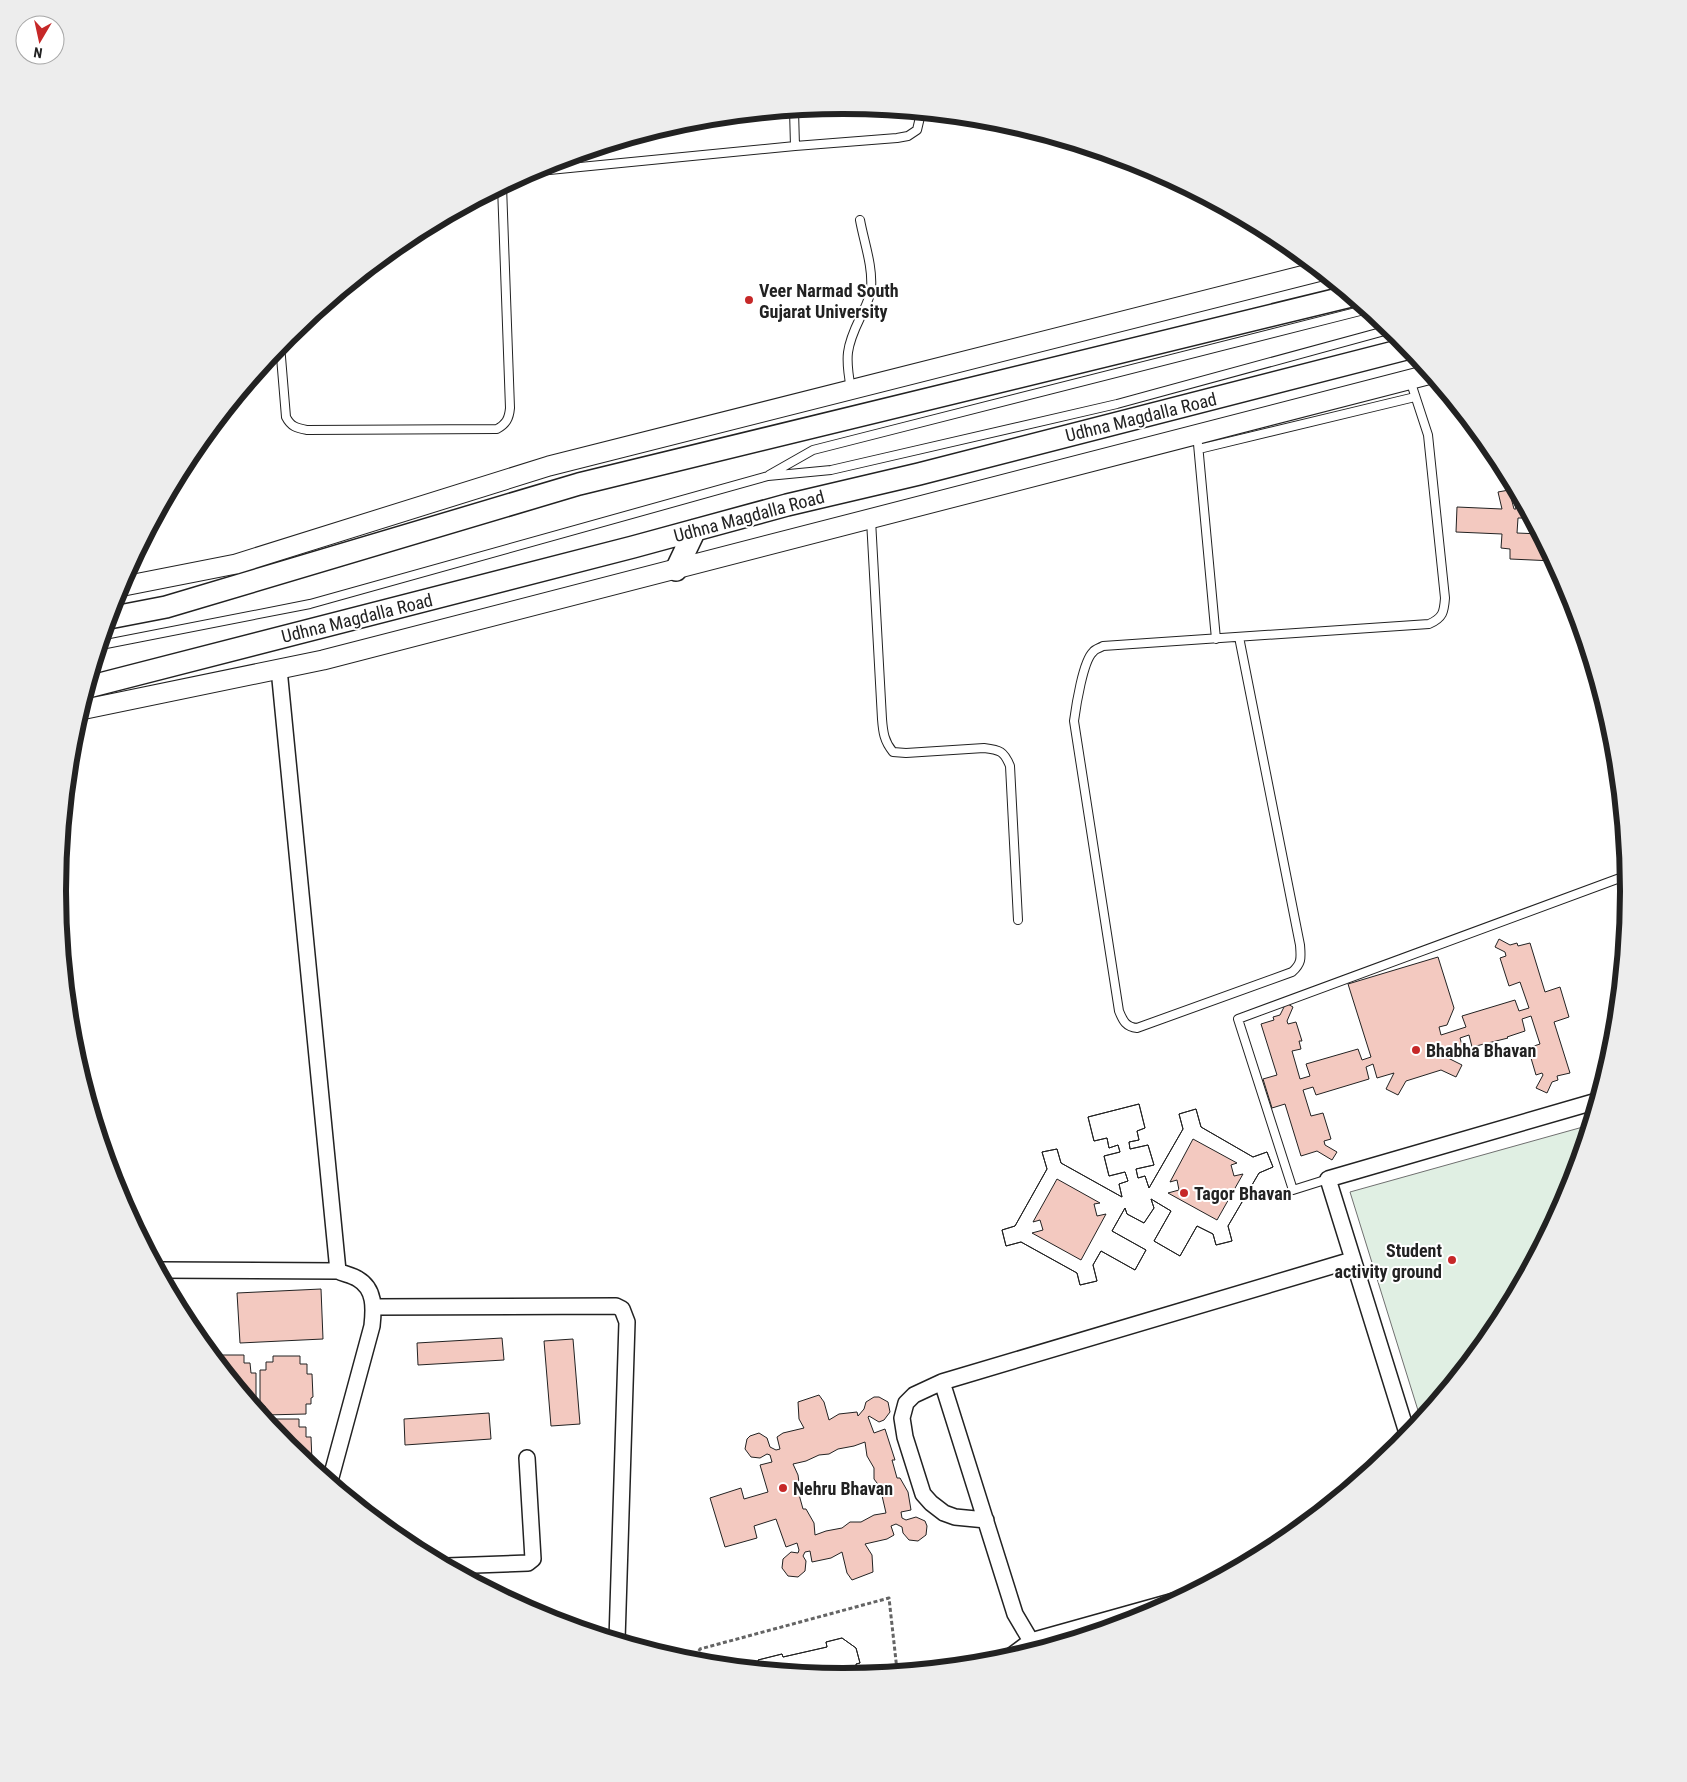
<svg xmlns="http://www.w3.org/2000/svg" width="1687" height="1782" viewBox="0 0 1687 1782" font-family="'Roboto Condensed',sans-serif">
<rect width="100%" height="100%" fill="#fff"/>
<path fill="#e0efe3" stroke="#6f6f6f" d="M1590 1125 1570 1192 1497 1328 1421 1420 1350 1192Z"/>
<path fill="#f3c9c0" stroke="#222" fill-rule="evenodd" d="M1513 484 1526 508 1522 509 1523 518H1518L1517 533 1540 534 1554 561 1510 559V549L1501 548 1502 534 1456 532 1457 507 1502 509 1498 492 1509 490 1514 509H1516L1510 485Z
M1499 939 1510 945 1517 943 1518 946 1530 943 1545 992 1560 987 1569 1017 1554 1022 1570 1073 1557 1076 1558 1080 1552 1082 1547 1093 1536 1088 1543 1075 1542 1073 1536 1075 1528 1048 1540 1044 1531 1016 1522 1019 1525 1031 1507 1037 1508 1038 1472 1047 1469 1035 1460 1038 1464 1052 1446 1057 1462 1065 1456 1077 1441 1070 1406 1081 1398 1095 1386 1089 1394 1073 1377 1078 1373 1064 1366 1067 1369 1079 1316 1095 1313 1087 1303 1090 1311 1116 1323 1113 1331 1139 1324 1141 1325 1145 1337 1152 1332 1160 1317 1151 1301 1156 1285 1104 1272 1108 1263 1079 1277 1075 1261 1024 1274 1020 1273 1017 1280 1015 1286 1003 1293 1007 1287 1021 1288 1024 1296 1022 1302 1041H1299L1301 1049 1292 1051 1300 1079 1310 1076 1306 1064 1358 1049 1362 1060 1371 1057 1348 984 1438 957 1454 1008 1447 1025 1439 1027 1441 1035 1466 1027 1462 1016 1515 1000 1519 1011 1529 1008 1520 982 1509 986 1500 958 1506 956 1505 952 1495 947Z
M1139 1104 1145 1128 1137 1131 1139 1140 1129 1142 1130 1149 1148 1145 1154 1165 1136 1169 1138 1178 1145 1176 1149 1188 1183 1129 1179 1114 1196 1109 1201 1127 1253 1157 1267 1152 1273 1167 1259 1173 1228 1226 1232 1241 1216 1245 1213 1234 1197 1226 1180 1256 1154 1241 1171 1211 1151 1199 1154 1208 1144 1223 1127 1214 1125 1208 1112 1231 1146 1250 1135 1270 1101 1251 1093 1265 1097 1281 1080 1285 1077 1273 1021 1242 1006 1246 1002 1230 1015 1226 1047 1169 1042 1152 1057 1149 1061 1163 1122 1197 1119 1184 1128 1181 1125 1172 1109 1176 1104 1156 1120 1152 1118 1145 1109 1148 1107 1138 1094 1141 1088 1117ZM1193 1139 1237 1163 1231 1165 1234 1176 1243 1174 1217 1220 1168 1193 1179 1190 1177 1180 1170 1182ZM1057 1179 1100 1203 1094 1204 1097 1216 1106 1214 1081 1260 1032 1233 1043 1230 1040 1220 1033 1222Z
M1139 1104 1145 1128 1137 1131 1139 1140 1129 1142 1130 1149 1148 1145 1154 1165 1136 1169 1138 1178 1145 1176 1149 1188 1183 1129 1179 1114 1196 1109 1201 1127 1253 1157 1267 1152 1273 1167 1259 1173 1228 1226 1232 1241 1216 1245 1213 1234 1197 1226 1180 1256 1154 1241 1171 1211 1151 1199 1154 1208 1144 1223 1127 1214 1125 1208 1112 1231 1146 1250 1135 1270 1101 1251 1093 1265 1097 1281 1080 1285 1077 1273 1021 1242 1006 1246 1002 1230 1015 1226 1047 1169 1042 1152 1057 1149 1061 1163 1122 1197 1119 1184 1128 1181 1125 1172 1109 1176 1104 1156 1120 1152 1118 1145 1109 1148 1107 1138 1094 1141 1088 1117Z
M321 1289 323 1339 240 1343 237 1293Z
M172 1294H177V1302L184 1301 185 1312 190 1311 191 1329Z
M502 1338 504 1360 418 1365 417 1343Z
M573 1339 580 1424 551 1426 544 1341Z
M216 1355H244V1363H250L251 1373H256V1397L254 1396V1403H252L217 1360Z
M273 1356H300V1364H307V1374H312L313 1397 311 1398V1404H306V1414L265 1415V1406H260V1370H266V1362H273Z
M819 1395 824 1402 829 1420 839 1414 857 1412 858 1416 864 1409 866 1402 874 1397H879L888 1402 890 1412 884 1420 879 1422 869 1416 868 1417 874 1433 885 1429 895 1460H892L897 1478H900L908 1492 911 1510 901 1512 902 1518 906 1520 916 1517 925 1521 927 1526 926 1535 918 1541 909 1540 903 1533 902 1527 896 1524 891 1526 894 1535 887 1539 865 1544 872 1555 873 1572 852 1580 847 1573 842 1552 831 1558 812 1562 810 1551 805 1552 803 1556 806 1561 805 1571 798 1577 788 1576 782 1568 783 1559 791 1552 798 1553 799 1550 797 1543 786 1547 776 1519 754 1526 757 1538 725 1547 710 1498 741 1488 744 1499 768 1492 760 1465 772 1462 770 1455 767 1454 760 1458 751 1457 745 1449 747 1439 750 1436 759 1433 767 1438 770 1447 776 1450 780 1449 777 1437 783 1433 804 1428 799 1419 798 1402ZM865 1442 867 1456 874 1468V1479L880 1487 886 1513 874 1515 861 1522H850L842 1528 826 1531 815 1535 814 1523 806 1509H803L798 1491 800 1490 798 1475 793 1464 806 1461 819 1455 829 1454 838 1449 854 1446Z
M489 1413 491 1439 405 1445 404 1419Z
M272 1419H299V1427H306V1437H311L312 1461H310V1465L288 1447 270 1425H272Z
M842 1638 856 1648 860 1663 856 1664 858 1676 843 1677 831 1676 822 1671 813 1674 741 1667 759 1663 758 1660 782 1654 783 1657 827 1647 826 1642Z
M842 1638 856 1648 860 1663 856 1664 858 1676 843 1677 741 1667 759 1663 758 1660 782 1654 783 1657 827 1647 826 1642Z"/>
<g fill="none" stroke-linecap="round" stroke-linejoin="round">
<g stroke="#222" stroke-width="10">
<path id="service" d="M794 110 795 146
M529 172 795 146 897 138 908 136 917 130 921 113
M280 345 286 417C291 427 297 428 307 430L497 429C506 424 509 419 510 408L502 186
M851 389C845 357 846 347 860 318 864 309 870 299 871 289 873 266 864 242 860 220
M1198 444 1216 639
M1199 449 1415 397
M769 475 813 450 1368 309
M871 520 882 719C883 732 884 741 893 752L906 753 984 748C1000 750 1004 751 1010 766L1018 920
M1239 637 1300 945C1301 958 1302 963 1292 972L1137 1028C1126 1027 1123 1021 1119 1011L1074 721C1076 706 1083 661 1093 652 1095 649 1100 648 1103 646L1429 624C1443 618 1444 612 1445 598L1428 435 1410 380
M101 645 310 604 768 476 831 470 1117 404 1392 329
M1328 1179 1293 1190 1238 1019 1628 875"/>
</g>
<g stroke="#222" stroke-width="18">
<path id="minor" d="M279 669 338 1271
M159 1270 338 1271C344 1274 352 1275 358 1279 375 1289 374 1308 372 1326L330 1481
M374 1307 616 1306 622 1309 627 1322 617 1640
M942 1382 914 1395 906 1403 902 1418 905 1437 923 1494 931 1503 944 1513 955 1517 986 1520
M1408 1436 1328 1179 1597 1101
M447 1566 528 1563 533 1559 527 1458
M1031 1641 1015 1614 942 1382 1352 1260
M1007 1659 1031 1641 1174 1601"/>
</g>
<g stroke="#222" stroke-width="21">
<path id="tertiary" d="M119 587 236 564 549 466 1321 271
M81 710 323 660 1431 374"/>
</g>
<g stroke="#222" stroke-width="24">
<path id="secondary" d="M676 570 695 530
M109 618 166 607 579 484 1351 296
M88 687 633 547 787 505 919 474 1410 348"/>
</g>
<path stroke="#646464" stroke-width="3" stroke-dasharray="4 2.5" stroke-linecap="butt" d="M692 1662 700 1649 889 1598 897 1670H913"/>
<use href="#service" stroke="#fff" stroke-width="8"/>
<use href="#minor" stroke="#fff" stroke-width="15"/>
<use href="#tertiary" stroke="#fff" stroke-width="19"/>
<use href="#secondary" stroke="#fff" stroke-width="21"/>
</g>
<g fill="#c62828" stroke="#fff" stroke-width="2">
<circle cx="749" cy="300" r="5"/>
<circle cx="1416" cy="1050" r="5"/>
<circle cx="1184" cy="1193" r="5"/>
<circle cx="1452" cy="1260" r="5"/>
<circle cx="783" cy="1488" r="5"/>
</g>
<g text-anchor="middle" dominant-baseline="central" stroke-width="4" stroke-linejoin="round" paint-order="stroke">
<g font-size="18" font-weight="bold" fill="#222" stroke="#fff" text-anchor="start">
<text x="759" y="290">Veer Narmad South<tspan x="759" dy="21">Gujarat University</tspan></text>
<text x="1426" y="1050">Bhabha Bhavan</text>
<text x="1194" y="1193">Tagor Bhavan</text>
<text x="1442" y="1250" text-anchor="end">Student<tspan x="1442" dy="21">activity ground</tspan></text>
<text x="793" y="1488">Nehru Bhavan</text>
</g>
<g font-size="18" fill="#222" stroke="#fff">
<text transform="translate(1141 417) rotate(-14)">Udhna Magdalla Road</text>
<text transform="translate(749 516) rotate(-15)">Udhna Magdalla Road</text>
<text transform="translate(357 618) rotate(-14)">Udhna Magdalla Road</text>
</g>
</g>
<path d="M0 0H1687V1782H0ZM66 891a777 777 0 1 1 1554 0a777 777 0 1 1-1554 0Z" fill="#ededed" fill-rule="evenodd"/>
<path fill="none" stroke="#222" stroke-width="6" d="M66 891a777 777 0 1 1 1554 0a777 777 0 1 1-1554 0Z"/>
<g transform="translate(40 40) rotate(189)"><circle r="24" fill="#ffffff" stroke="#a7a7a7"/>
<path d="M0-4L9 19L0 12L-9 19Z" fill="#c62828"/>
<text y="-8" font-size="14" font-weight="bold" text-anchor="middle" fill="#222222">N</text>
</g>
</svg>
